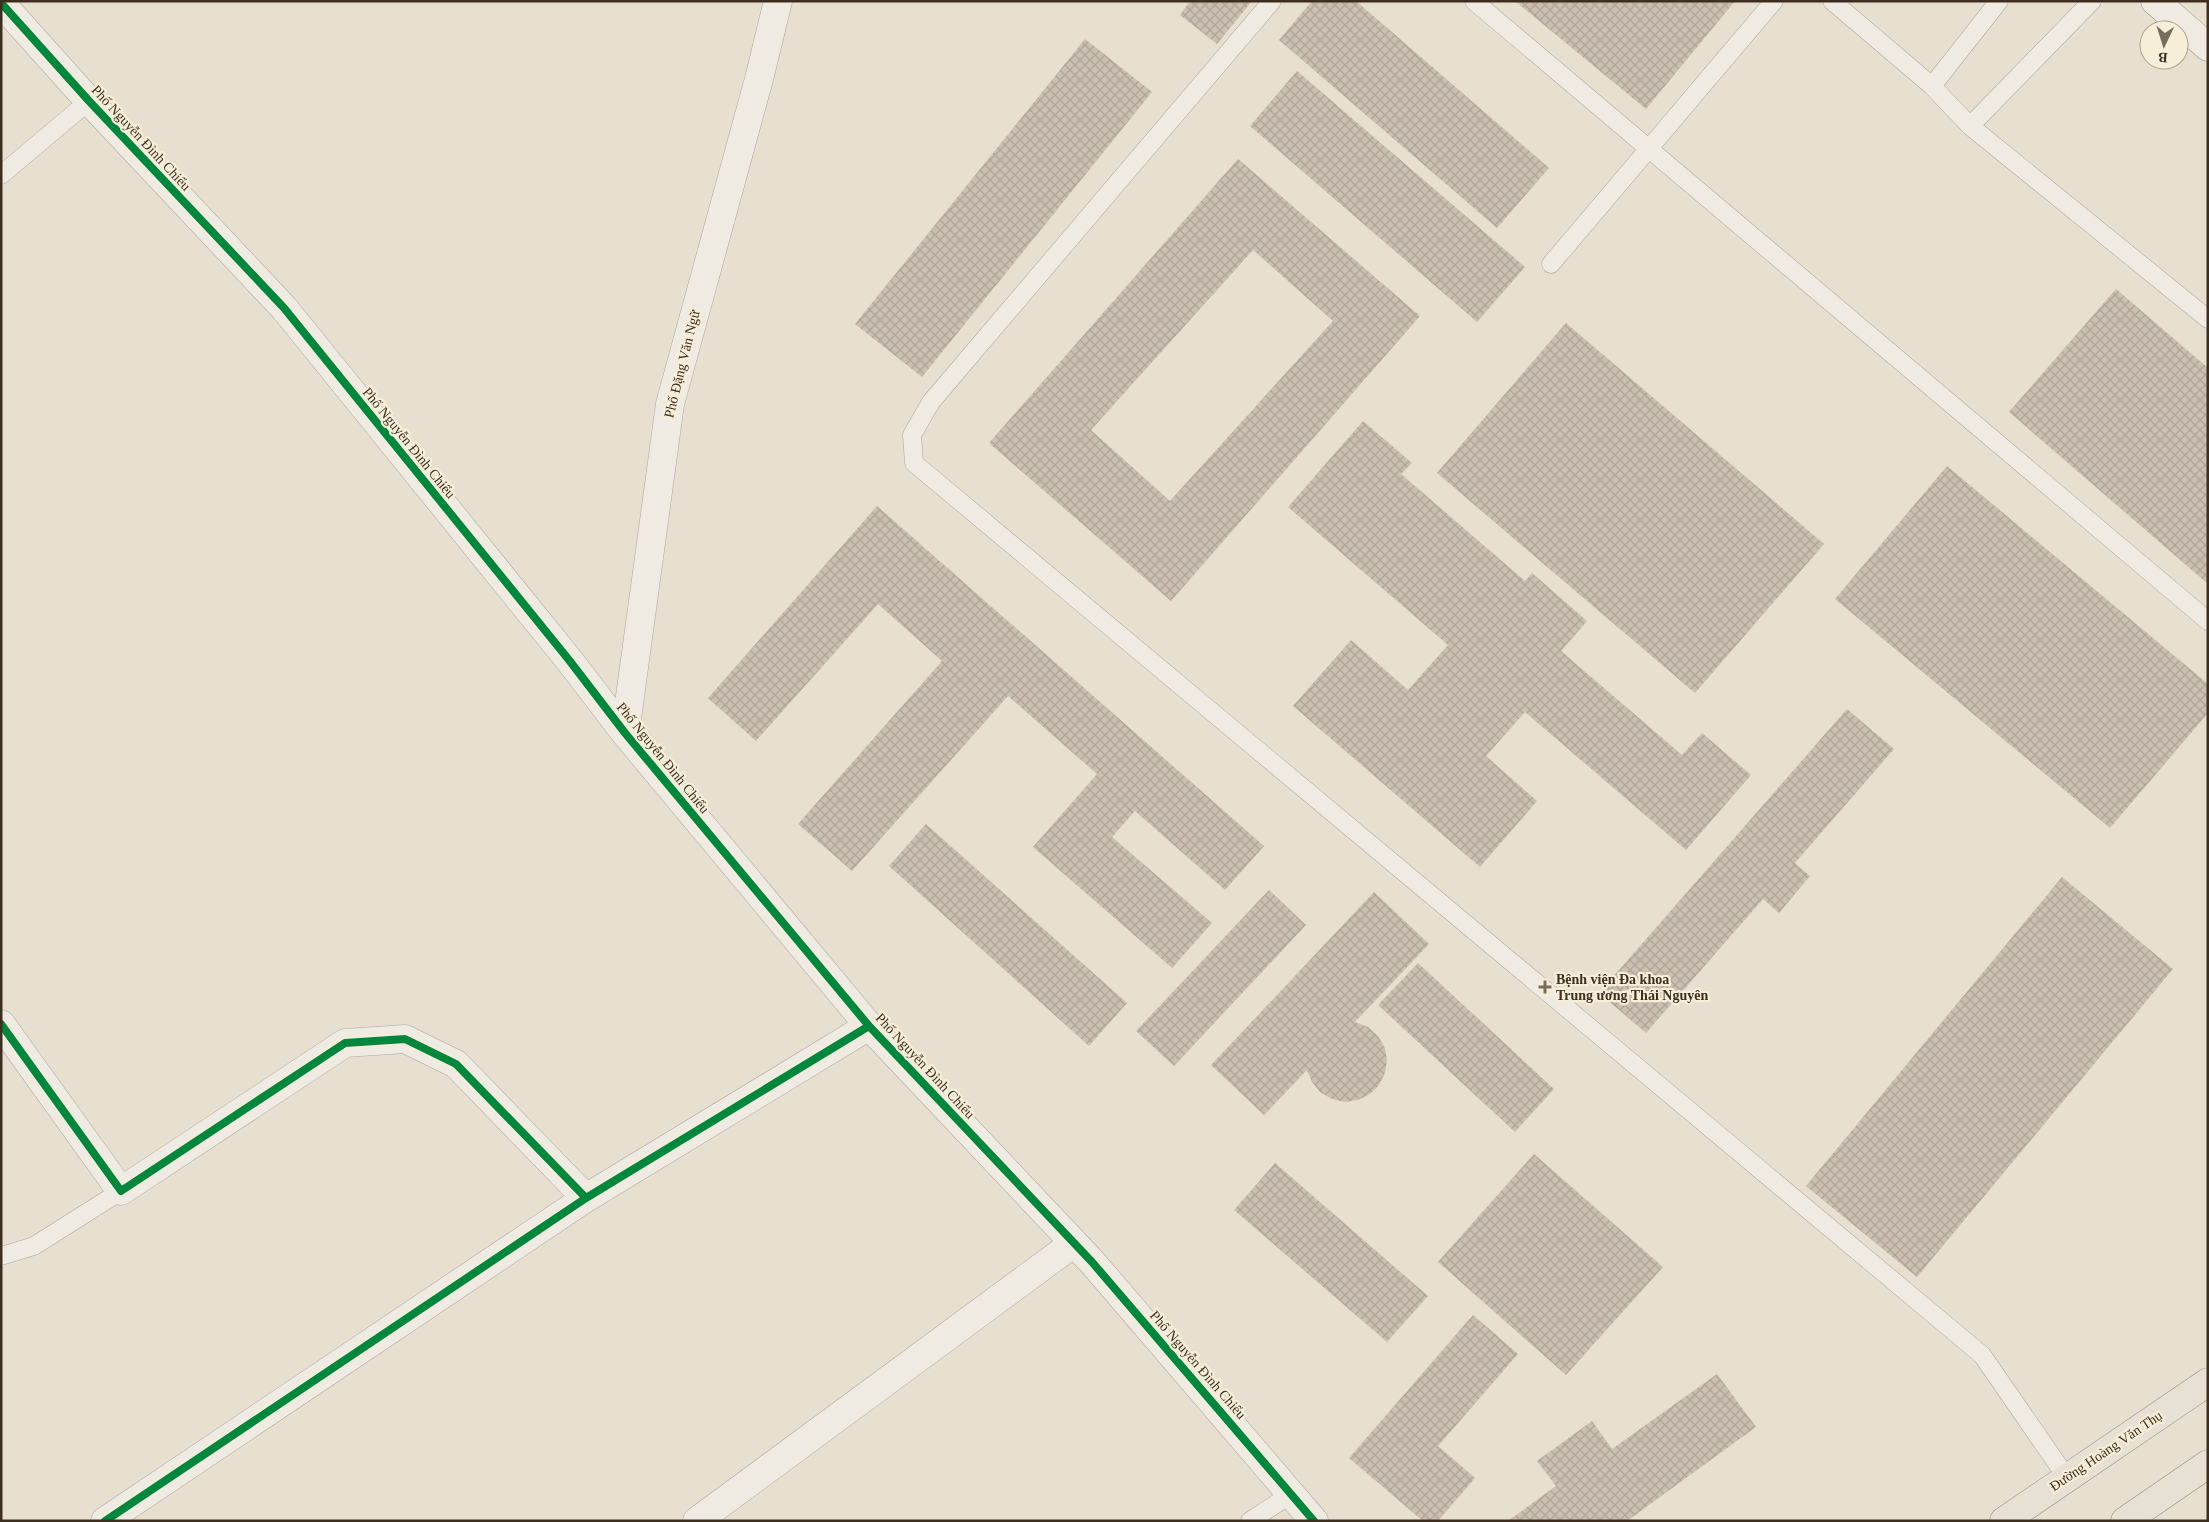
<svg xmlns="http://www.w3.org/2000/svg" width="2209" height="1522" viewBox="0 0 2209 1522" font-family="Georgia,serif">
<defs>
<pattern id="building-cross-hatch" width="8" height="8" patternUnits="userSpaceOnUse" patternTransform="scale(1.25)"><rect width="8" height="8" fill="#cbbfb2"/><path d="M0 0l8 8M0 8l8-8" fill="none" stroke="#afa499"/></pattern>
</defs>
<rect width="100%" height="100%" fill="#e7e0d1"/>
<path fill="url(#building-cross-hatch)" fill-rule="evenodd" d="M1190 1H1252L1217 44 1180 15Z
M1312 1H1356L1549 168 1497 228 1279 40Z
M1515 1H1735L1646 109Z
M1085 39 1152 92 922 377 855 324Z
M1297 71 1525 267 1477 322 1250 126Z
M1238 159 1420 316 1171 601 989 443ZM1253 250 1333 321 1170 501 1091 430Z
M2116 289 2208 368V584L2009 412Z
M1566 323 1824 544 1695 693 1437 473Z
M1363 421 1412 463 1401 474 1525 581 1532 573 1587 621 1561 651 1682 755 1702 733 1751 775 1686 850 1525 712 1486 756 1537 801 1480 867 1293 706 1351 640 1408 690 1448 645 1288 507Z
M1947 466 2208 684V713L2110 828 1835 599Z
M877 506 1264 846 1225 890 1135 811 1112 837 1212 923 1172 968 1033 847 1097 774 1008 696 852 871 798 824 942 661 878 604 756 741 708 698Z
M1847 709 1894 749 1795 863 1810 876 1779 913 1763 899 1646 1033 1599 993Z
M926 824 1127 1003 1089 1046 889 866Z
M2062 877 2173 969 1917 1277 1806 1186Z
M1269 890 1306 925 1174 1066 1136 1031Z
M1374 892 1429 944 1355 1022 1368 1027 1378 1036 1385 1048 1387 1060 1385 1073 1379 1085 1370 1094 1358 1100 1345 1102 1332 1099 1320 1092 1312 1082 1307 1070 1264 1115 1211 1065Z
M1418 963 1554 1089 1515 1132 1378 1005Z
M1534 1154 1663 1267 1566 1375 1438 1262Z
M1275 1163 1428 1296 1387 1342 1234 1210Z
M1473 1315 1518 1354 1438 1446 1475 1478 1438 1521H1423L1349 1458Z
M1717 1374 1756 1427 1627 1521H1508L1556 1486 1537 1461 1592 1421 1612 1449Z"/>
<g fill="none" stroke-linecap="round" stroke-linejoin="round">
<g stroke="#ada599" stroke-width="19">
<path id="service" d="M1272 1 931 402 912 435 914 463 1982 1355 2067 1478
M1474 1 2208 621
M1832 1 1932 86 1970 126 2208 319
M1932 86 1999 1
M1970 126 2092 1
M1 175 89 101
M1551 264 1774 1
M1 1256 34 1246 121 1191
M1250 1521 1291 1494"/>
</g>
<g stroke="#ada599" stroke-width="29">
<path id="minor" d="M1 3 89 101 284 308 569 660 625 733 869 1026 1092 1262 1314 1521
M625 733 670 404 759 79 778 1
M1 1024 121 1191 345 1043 405 1039 456 1064 586 1198
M105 1521 586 1198 869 1026
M697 1521 1074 1243"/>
</g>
<g stroke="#9c958a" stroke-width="29">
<path id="secondary" d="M2155 1 2208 47"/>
</g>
<g stroke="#928b80" stroke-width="29">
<path id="primary" d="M2004 1521 2208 1382
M2125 1521 2208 1464"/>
</g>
<use href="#service" stroke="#efebe3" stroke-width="18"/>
<use href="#minor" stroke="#efebe3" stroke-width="28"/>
<use href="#secondary" stroke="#efebe3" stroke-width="28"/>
<use href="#primary" stroke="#e6e1d4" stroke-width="28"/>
<g stroke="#f7eed8" stroke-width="11">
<path id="cycleway" d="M1 3 89 101 284 308 569 660 625 733 869 1026 1092 1262 1314 1521
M1 1024 121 1191 345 1043 405 1039 456 1064 586 1198
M105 1521 586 1198 869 1026"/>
</g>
<use href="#cycleway" stroke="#00873e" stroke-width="8"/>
</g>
<path fill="#786c5e" stroke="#f7eed8" stroke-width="2" d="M1542.5 979.5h5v5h5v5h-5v5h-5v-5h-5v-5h5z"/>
<g text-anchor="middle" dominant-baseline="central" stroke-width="4.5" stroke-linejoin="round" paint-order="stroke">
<g font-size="14" fill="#3d2e20" stroke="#f7eed8">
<text transform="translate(141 138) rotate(47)">Phố Nguyễn Đình Chiểu</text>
<text transform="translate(682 364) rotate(-76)">Phố Đặng Văn Ngữ</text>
<text transform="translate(409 443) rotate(51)">Phố Nguyễn Đình Chiểu</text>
<text transform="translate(663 758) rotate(51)">Phố Nguyễn Đình Chiểu</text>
<text transform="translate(925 1066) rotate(47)">Phố Nguyễn Đình Chiểu</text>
<text transform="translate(1198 1365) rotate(49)">Phố Nguyễn Đình Chiểu</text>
<text transform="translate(2106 1451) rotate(-34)">Đường Hoàng Văn Thụ</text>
</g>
<g font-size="14" font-weight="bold" fill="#3d2e20" stroke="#f7eed8" text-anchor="start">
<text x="1556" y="979">Bệnh viện Đa khoa<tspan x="1556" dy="16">Trung ương Thái Nguyên</tspan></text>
</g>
</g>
<rect width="2209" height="1522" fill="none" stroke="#3d2e20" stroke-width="5"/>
<g transform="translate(2164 45) rotate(184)"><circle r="24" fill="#f7eed8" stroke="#ada18e"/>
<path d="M0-4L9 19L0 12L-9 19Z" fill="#786c5e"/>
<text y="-8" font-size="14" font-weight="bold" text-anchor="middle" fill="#3d2e20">B</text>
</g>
</svg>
